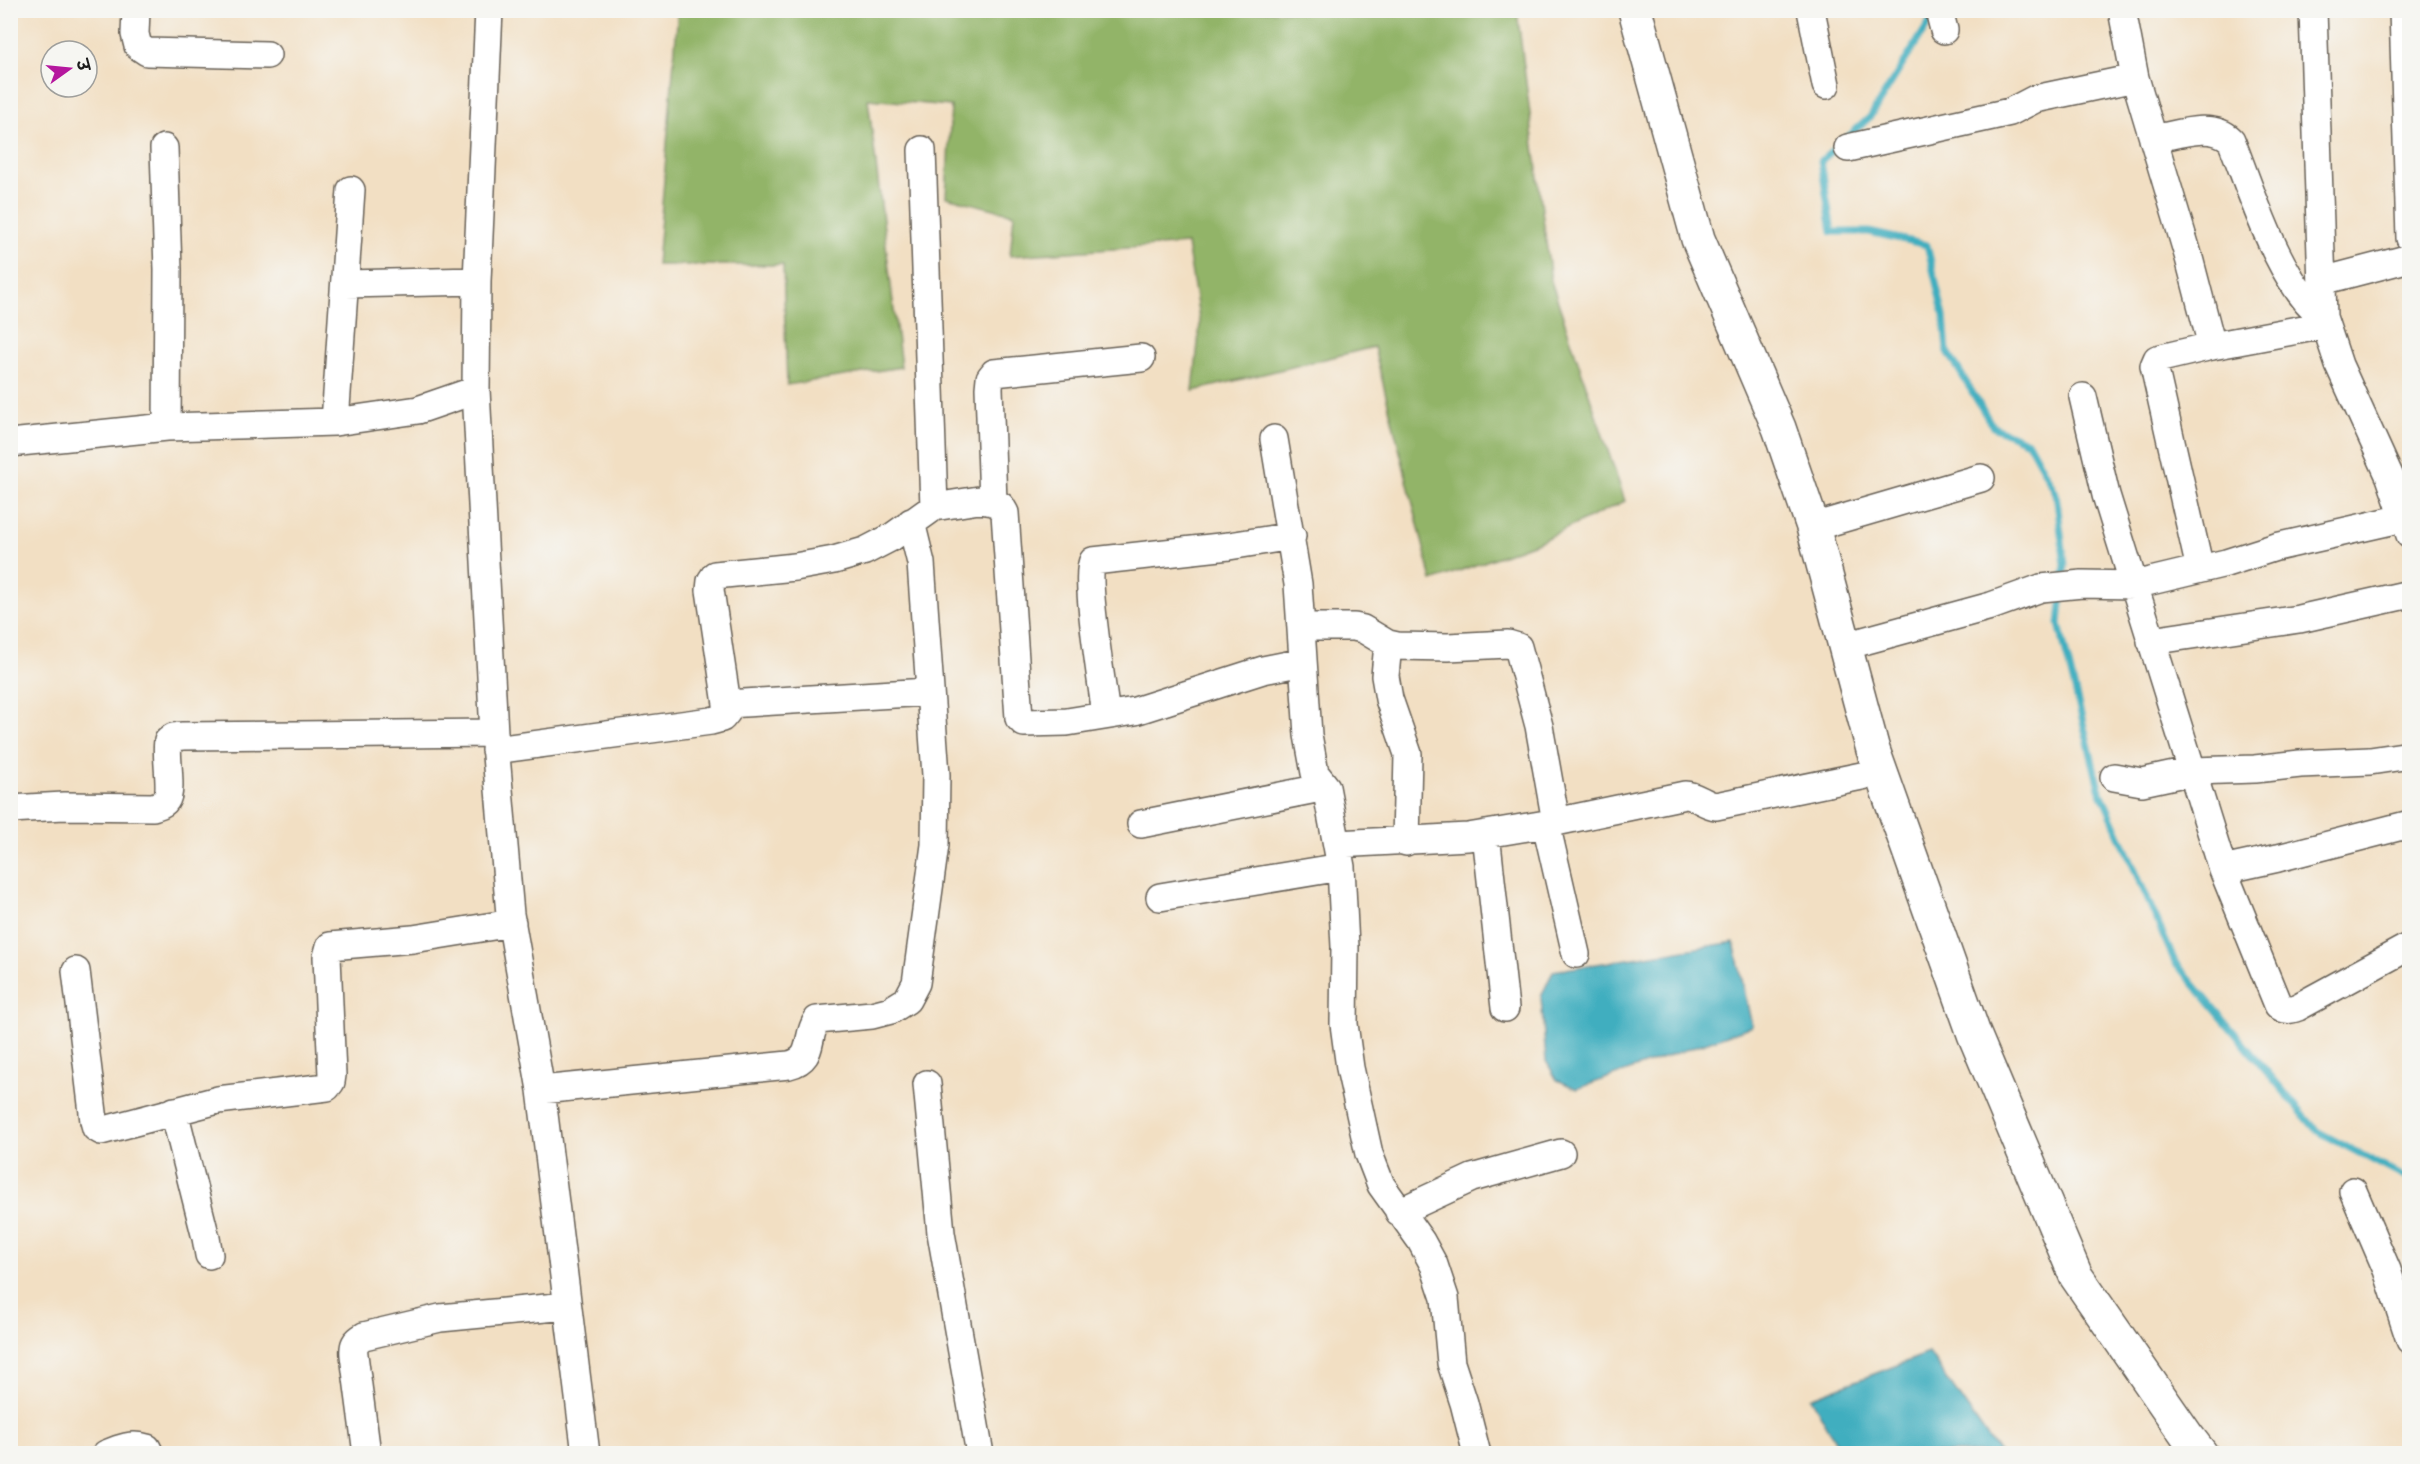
<svg xmlns="http://www.w3.org/2000/svg" width="2420" height="1464" viewBox="0 0 2420 1464" font-family="Pangolin,'Playpen Sans Deva',sans-serif">
<rect width="100%" height="100%" fill="#f6f6f2"/>
<filter id="ink" filterUnits="userSpaceOnUse"><feTurbulence type="fractalNoise" baseFrequency=".0167" numOctaves="2"/><feDisplacementMap in="SourceGraphic" scale="12" xChannelSelector="R" yChannelSelector="G"/><feConvolveMatrix kernelMatrix="1 2 1 2 8 2 1 2 1" color-interpolation-filters="sRGB"/></filter>
<filter id="wash" filterUnits="userSpaceOnUse"><feTurbulence type="fractalNoise" baseFrequency=".008" numOctaves="4" result="noise"/><feDisplacementMap in="SourceGraphic" scale="24" xChannelSelector="R" yChannelSelector="G"/><feGaussianBlur stdDeviation="1.35" result="paint"/><feColorMatrix in="noise" values="0 0 0 0 0 0 0 0 0 0 0 0 0 0 0 0 0 1.4 0 .05"/><feComposite in="paint" operator="in"/></filter>
<g filter="url(#wash)">
<rect width="100%" height="100%" fill="#f2dfc3"/>
<path fill="#92b468" stroke="#576842" stroke-width="1.5" d="M678 11H1517L1551 281 1625 501 1538 542 1432 581 1374 347 1193 391 1200 324 1187 244 1010 256 1014 214 946 197 951 106 868 99 901 367 787 385 783 265H657Z"/>
<path fill="#41aebf" stroke="#2e656e" stroke-width="1.5" d="M1734 942 1752 1026 1577 1089 1557 1080 1546 1061 1541 997 1553 971Z
M1929 1353 1999 1453H1842L1811 1398Z"/>
<g fill="none" stroke-linecap="round" stroke-linejoin="round">
<path stroke="#41aebf" stroke-width="7" d="M1929 16 1930 21 1870 117 1821 161 1832 232H1869L1927 245 1944 316 1947 350 1993 427 2028 442 2056 493 2065 565 2063 579
M2062 593 2059 624 2099 788 2175 962 2317 1131 2410 1180"/>
</g>
</g>
<g filter="url(#ink)">
<g fill="none" stroke-linecap="round" stroke-linejoin="round">
<g stroke="#676056" stroke-width="30">
<path id="minor" d="M136 10 135 34 138 46 147 52 267 55
M489 10 477 281 476 390 494 733 510 914 541 1090 586 1454
M1811 10 1826 85
M1939 10 1944 30
M2122 10 2135 78 2189 258 2212 346
M2313 10 2323 317 2339 365 2390 477 2410 535
M2403 10 2410 238
M2153 139C2176 135 2212 121 2231 140 2252 192 2278 282 2323 317
M164 148 168 270 167 427
M1848 148 2010 112 2035 99 2135 78
M922 150 934 507
M2322 281 2410 258
M346 284 477 281
M2083 397 2106 495 2223 870 2278 1005C2285 1011 2290 1010 2298 1007L2410 946
M335 422 351 190
M1274 439 1298 584 1308 735 1315 773 1326 787 1341 867 1345 947 1344 1024 1350 1068 1369 1154 1381 1185 1421 1241 1434 1265 1445 1298 1451 1363 1464 1403 1477 1454
M10 443 167 427 335 422 418 410 476 390
M993 502 989 388 990 378 994 373 1141 358
M1813 527 1981 478
M2200 569 2154 366 2157 359 2212 346 2325 325
M1302 627H1354L1363 629 1388 644 1397 646 1448 647 1508 644 1518 647 1539 726 1556 822
M2151 641 2299 619 2410 594
M1388 644 1385 676 1389 699 1408 754 1406 842
M1845 646 1991 606 2041 588 2082 584 2134 585 2226 563 2276 547 2404 518
M727 704 928 692
M1106 715C1103 691 1084 576 1093 561L1229 546 1292 536
M495 750 711 721 722 718 727 712V704L710 590 711 581 715 575 795 567 834 560 865 551 892 537 934 507 979 500 993 502 1001 506 1005 513 1019 718 1024 723 1067 722 1135 711 1263 670 1303 662
M2114 777 2142 782 2193 771 2255 769 2300 764 2370 761 2410 755
M10 809 64 806 153 807C158 805 163 805 166 800 173 790 165 756 168 741L173 737 183 736 494 733
M1141 824 1326 787
M1546 824 1576 954
M1486 834 1505 1008
M1337 844 1468 837 1546 824 1685 795C1696 795 1705 805 1716 806L1881 772
M2223 870 2278 858 2410 824
M1160 897 1341 867
M76 971 94 1121 96 1128 101 1131 218 1100 327 1087 331 1082 332 1075 327 957 330 946 413 939 512 923
M927 1084 941 1233 980 1454
M541 1090 789 1065C815 1059 805 1038 817 1020L872 1015 891 1010 907 1000 916 983 935 845 936 775 921 563 911 522
M174 1111 206 1238 209 1255
M2353 1191 2387 1270 2410 1340
M1399 1212 1472 1178 1561 1153
M106 1454C120 1448 132 1443 147 1448L150 1454
M367 1454 354 1355C353 1345 355 1341 364 1336L440 1318 567 1306"/>
</g>
<g stroke="#676056" stroke-width="36">
<path id="tertiary" d="M1635 10 1698 239 1779 428 1813 527 1873 750 1974 1034 2076 1276 2187 1436 2201 1454"/>
</g>
<use href="#minor" stroke="#fff" stroke-width="27"/>
<use href="#tertiary" stroke="#fff" stroke-width="33"/>
</g>
</g>
<rect width="2420" height="1464" fill="none" stroke="#f6f6f2" stroke-width="36"/>
<g transform="translate(69 69) rotate(75)"><circle r="28" fill="#f6f6f2" stroke="#9f9f9c" stroke-width="1.5"/>
<path d="M0-4.5L10 22L0 15L-10 22Z" fill="#b5179e"/>
<text y="-9" font-size="16" font-weight="bold" text-anchor="middle" fill="#1c1c1c">उ</text>
</g>
</svg>
